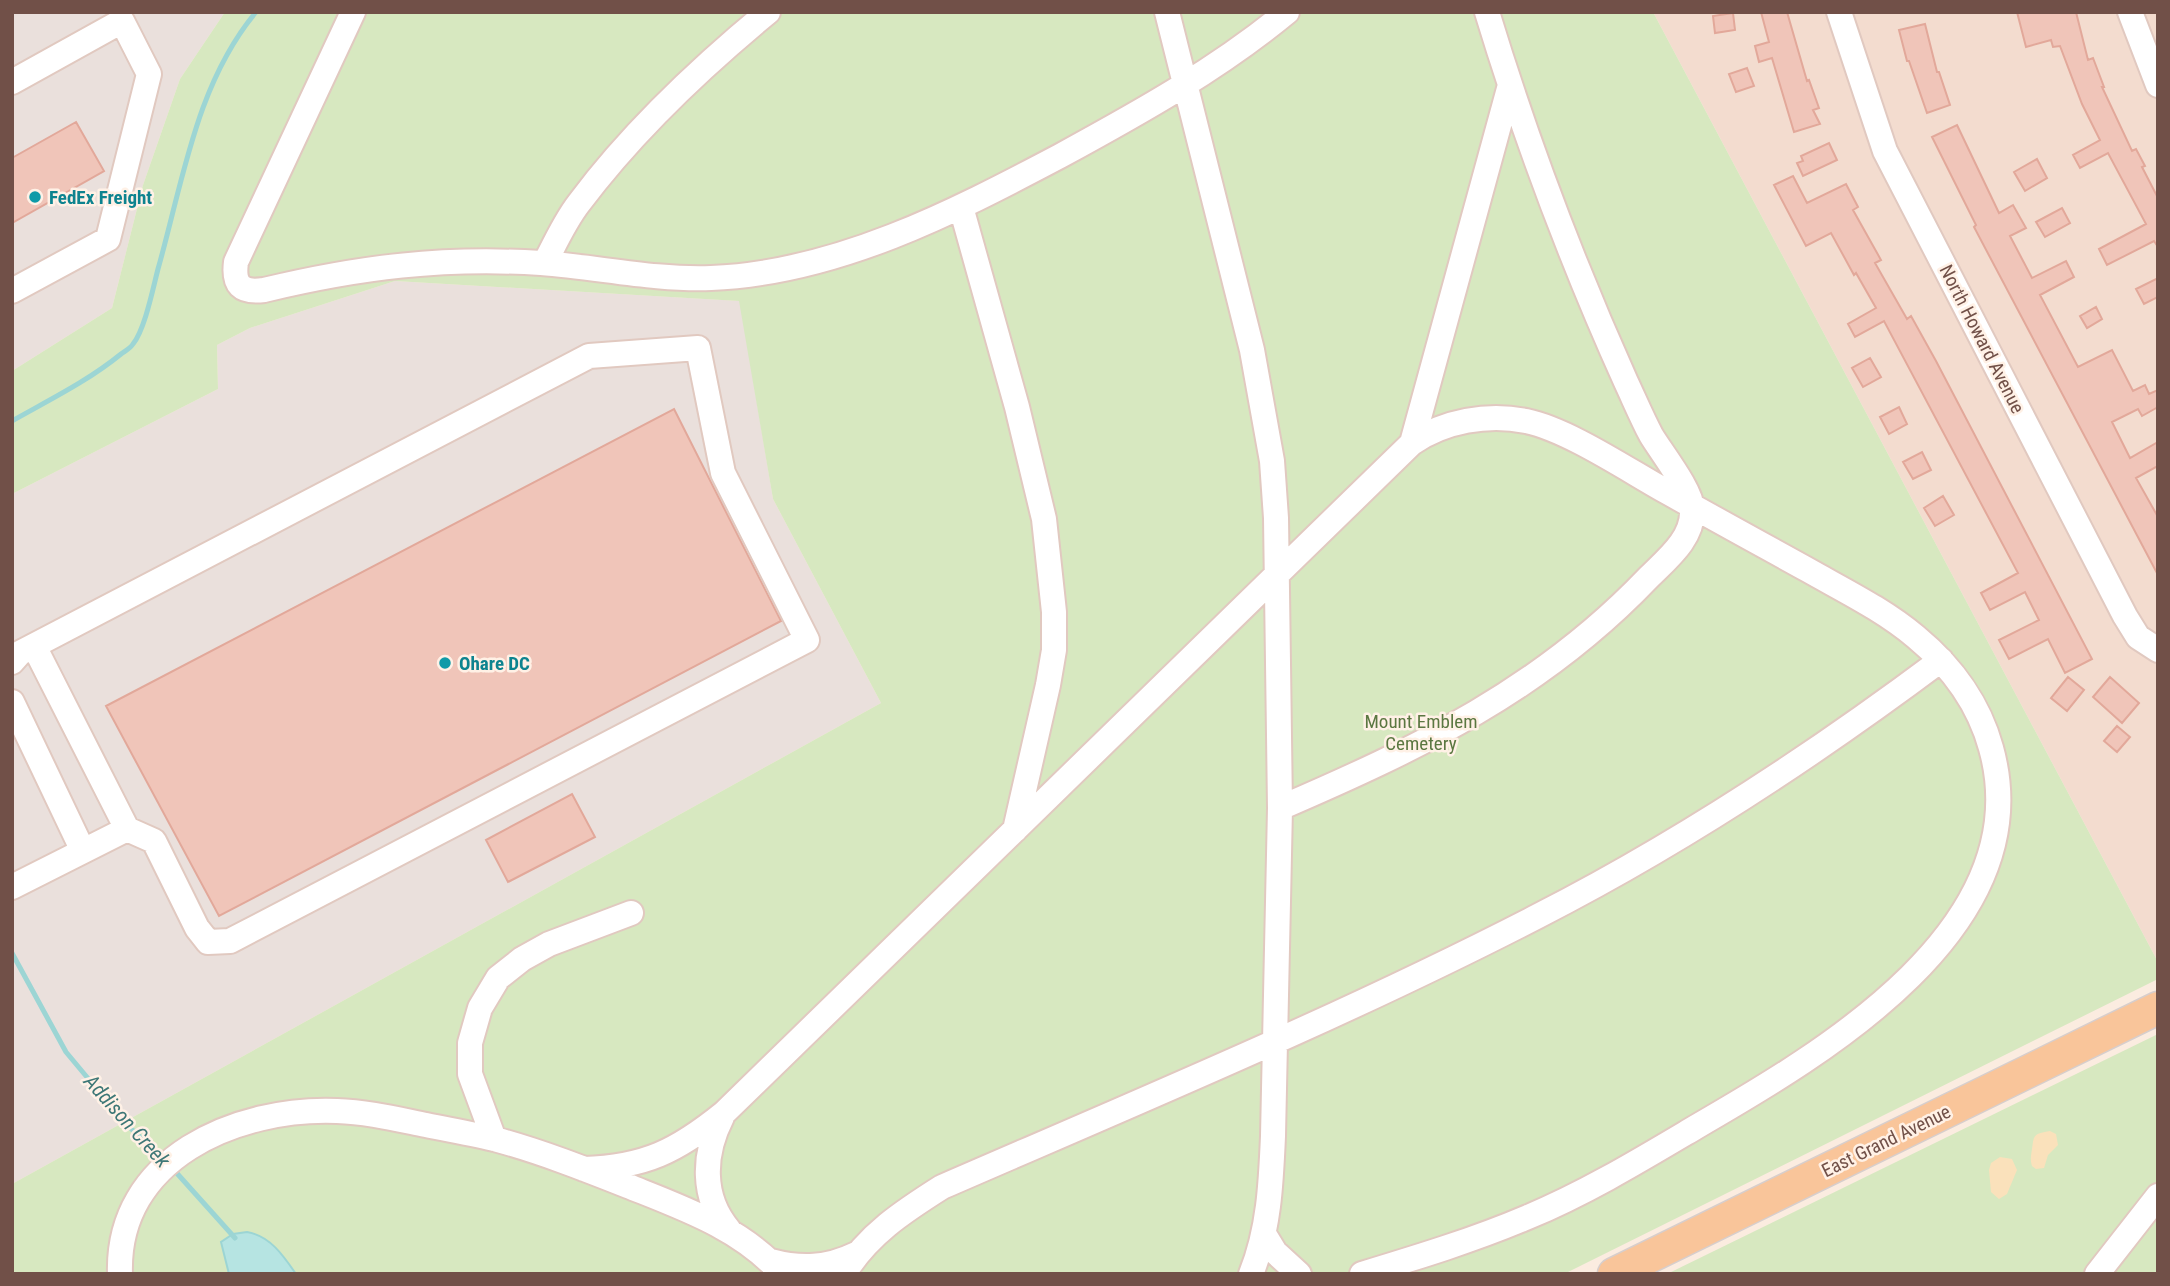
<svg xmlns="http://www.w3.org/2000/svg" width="2170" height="1286" viewBox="0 0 2170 1286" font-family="'Roboto Condensed',sans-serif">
<rect width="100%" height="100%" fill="#fbece0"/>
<path fill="#f3dccf" d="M1653 12H2158V962Z"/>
<path fill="#eae0dc" d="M12 12H225L180 79 143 185 112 308 12 371Z
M395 281 740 301 773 499 881 703 12 1184V494L218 389 217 345 250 328Z"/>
<path fill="#d7e8c0" d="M225 12H1653L2158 962V979L1564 1274H12V1184L881 703 773 499 739 301 395 281 250 328 217 345 218 389 12 494V371L112 308 143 185 180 79Z
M2158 1034V1274H1667Z"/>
<path fill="#fae1bb" d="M2050 1131 2056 1134 2058 1145 2048 1155 2044 1168 2036 1169 2032 1166C2030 1159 2031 1156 2032 1149 2034 1134 2034 1134 2050 1131Z
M2000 1157 2012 1159 2017 1170 2007 1194 1999 1199 1991 1192 1989 1170 1991 1163Z"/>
<path fill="#b6e4e2" stroke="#9cd5d4" stroke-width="2" d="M247 1232C270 1236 283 1255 296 1274H229L221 1242 233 1234Z"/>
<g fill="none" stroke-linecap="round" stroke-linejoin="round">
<path stroke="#9cd5d4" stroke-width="5" d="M12 421C49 400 88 381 121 354 125 351 131 348 133 344 145 329 153 288 158 269 183 181 196 84 256 12
M12 953 66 1052 126 1124 165 1160
M174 1170 235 1238"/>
</g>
<path fill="#f0c5b9" stroke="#e2a89a" stroke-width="2" d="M1761 12H1787L1807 81 1809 80 1819 108 1813 110 1820 124 1794 132 1772 58 1759 62 1755 46 1769 42Z
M2017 12H2076L2088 60 2093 58 2104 87H2102L2132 151 2136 149 2145 166 2142 167 2158 198V247L2154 241 2107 265 2099 249 2146 224 2108 153 2080 168 2073 155 2100 140 2082 104 2060 46 2053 47 2051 40 2026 47Z
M1733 13 1735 30 1715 33 1713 16Z
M1925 24 1937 72H1939L1950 105 1927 113 1909 61H1907L1899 30Z
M1747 68 1754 86 1736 92 1729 74Z
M76 122 104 171 12 223V158Z
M1957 125 1999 213 2013 205 2026 228 2010 236 2032 278 2066 261 2074 277 2040 295 2078 367 2112 350 2133 391 2145 385 2149 394 2158 390V407L2142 416 2138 409 2112 422 2130 458 2158 442V466L2136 478 2158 517V575L1974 227 1976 225 1932 137Z
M1829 143 1837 160 1803 176 1797 163 1803 161 1801 156Z
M2037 159 2047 178 2025 191 2014 172Z
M1793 176 1807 203 1846 184 1858 207 1853 210 1881 260 1875 263 1907 319 1911 316 1936 361 2092 659 2065 673 2048 639 2009 659 1999 640 2039 620 2025 592 1990 610 1981 593 2018 573 1884 321 1855 337 1848 324 1876 308 1856 273 1854 275 1831 233 1806 246 1774 185Z
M2062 208 2070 223 2045 237 2036 222Z
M2158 278V297L2144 304 2136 289Z
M2096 307 2102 319 2087 328 2080 316Z
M1870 358 1881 377 1863 387 1852 368Z
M1899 407 1907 424 1889 434 1880 417Z
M674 409 781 621 219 916 106 706Z
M1922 452 1931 470 1913 479 1903 462Z
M1943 496 1954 515 1935 526 1924 508Z
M2068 677 2084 690 2067 711 2051 698Z
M2110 677 2139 703 2122 723 2093 697Z
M2117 726 2130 737 2117 752 2104 741Z
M572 794 595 837 508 882 486 840Z"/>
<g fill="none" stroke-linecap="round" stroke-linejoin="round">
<g stroke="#e1c9c0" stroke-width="28">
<path id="minor" d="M353 12 236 262C233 285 241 293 264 290 360 267 442 257 541 263 598 267 653 280 711 278 836 273 952 213 1060 156 1139 113 1218 69 1287 12
M1167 12 1252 350 1272 461 1276 518 1280 808 1273 1136C1271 1183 1269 1230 1251 1274
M1839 12 1885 151 2125 616 2138 637 2158 650
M2130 12 2158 85
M12 82 122 21 149 74 108 239 12 291
M961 207 1017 407 1044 519 1054 612V650L1048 685 1015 830
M545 263C555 243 565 221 579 203 632 132 700 68 768 12
M1412 443 1510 85
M34 646 127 829
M12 662 20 653 589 356 698 348 723 473 807 640 230 941 208 942 197 928 154 841 127 829 12 887
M12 702 83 851
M1280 808C1419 748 1541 690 1648 578 1667 559 1694 538 1692 509 1692 491 1661 452 1651 435 1642 418 1634 399 1626 382 1571 260 1526 140 1487 12
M722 1117C703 1154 701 1197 729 1230
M494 1139 470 1074V1043L480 1008 498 978 522 959 549 944 631 913
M584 1169C645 1167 677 1151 724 1113L1412 443C1444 421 1488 413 1526 421 1569 430 1629 471 1669 493 1715 519 1761 544 1808 570 1845 591 1884 610 1916 637 1951 666 1979 704 1991 748 2041 926 1824 1053 1696 1127 1642 1159 1586 1193 1528 1217 1474 1240 1418 1257 1362 1274
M1264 1234 1275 1252 1299 1274
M771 1261C801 1269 827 1268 856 1254
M120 1274C116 1158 237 1107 337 1111 367 1112 396 1119 426 1125 450 1130 474 1134 498 1140 542 1152 585 1169 628 1186 683 1208 741 1228 782 1274
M844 1274C867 1235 904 1211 942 1187 1142 1100 1344 1016 1538 916 1679 844 1814 755 1941 660
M2097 1274 2158 1196"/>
</g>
<g stroke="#d7cecc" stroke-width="35">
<path id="major" d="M1614 1274 2158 1008"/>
</g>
<use href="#minor" stroke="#fff" stroke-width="24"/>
<use href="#major" stroke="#f9c59a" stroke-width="32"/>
</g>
<g fill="#0f9aa8" stroke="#fff1e6" stroke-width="2.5">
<circle cx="35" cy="197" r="7"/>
<circle cx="445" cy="663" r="7"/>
</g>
<g text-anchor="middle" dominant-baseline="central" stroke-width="5" stroke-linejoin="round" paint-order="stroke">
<g font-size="19" font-weight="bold" fill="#0d838f" stroke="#fff1e6" text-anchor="start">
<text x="49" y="197">FedEx Freight</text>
<text x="459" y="663">Ohare DC</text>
</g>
<g font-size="19" fill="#715048" stroke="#fff1e6">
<text transform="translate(1982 339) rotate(63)">North Howard Avenue</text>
<text transform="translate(1886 1141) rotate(-26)">East Grand Avenue</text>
</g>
<g font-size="19" fill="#5b7741" stroke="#fff1e6">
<text x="1421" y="721">Mount Emblem<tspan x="1421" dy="22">Cemetery</tspan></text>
</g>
<g font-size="21" font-style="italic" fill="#3d7776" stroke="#fff1e6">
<text transform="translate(127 1121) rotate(48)">Addison Creek</text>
</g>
</g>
<rect width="2170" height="1286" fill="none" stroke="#715048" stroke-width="28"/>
</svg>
